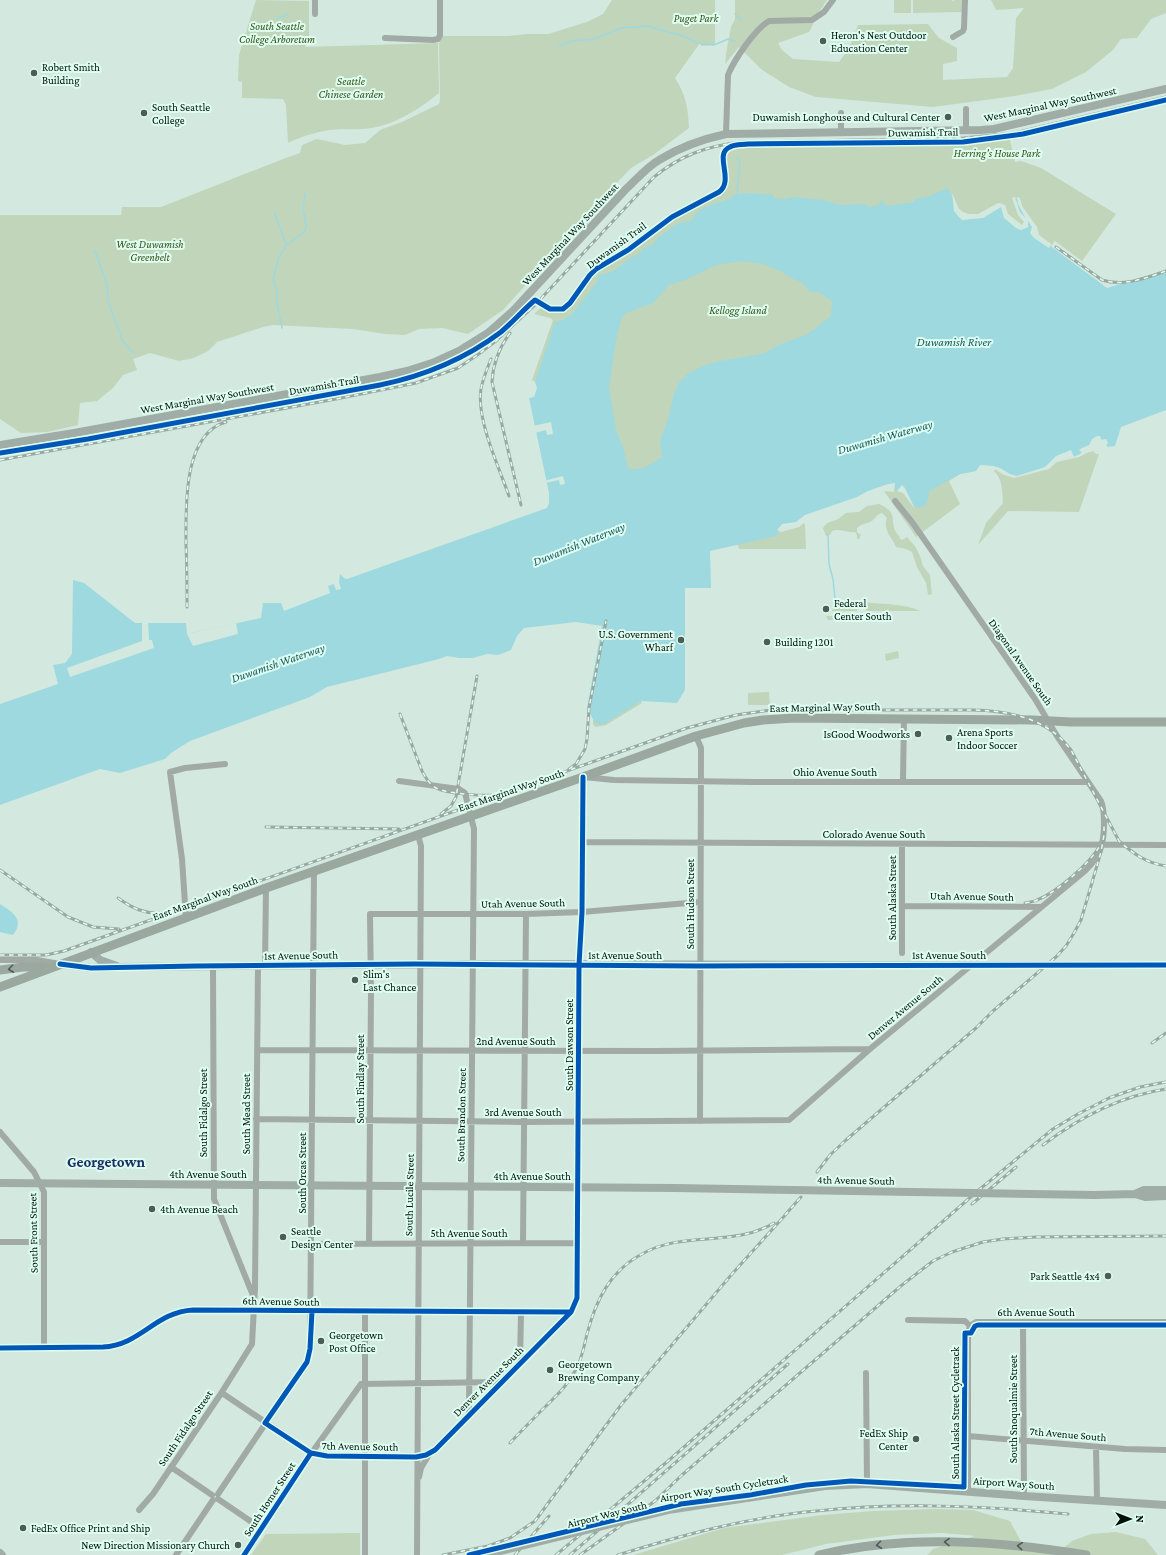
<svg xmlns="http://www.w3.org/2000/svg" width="1166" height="1555" viewBox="0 0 1166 1555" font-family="'Crimson Pro',serif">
<rect width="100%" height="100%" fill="#d3e9e0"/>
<path fill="#c1d5ba" d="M256 0 309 1V38L305 47 438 43 439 93C422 107 402 120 381 126 364 131 346 128 329 130 316 132 300 137 288 143L286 105 283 99 242 98V82L238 81 239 55Z
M612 0H715V45L701 46 700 43 675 78C686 95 688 108 689 128L653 155 631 168 612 188 579 226 503 310 468 334 442 328 419 329 405 335 385 334 353 329 273 325 263 327 217 342 208 351 194 358 179 361 150 353 133 359 137 370 123 375 113 388 97 401 80 403 78 425 47 432 21 433 0 419V215H121L122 207H161L283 159 300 153 302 145 317 139 345 145 365 143 380 130 402 122 439 104 440 100 439 36H508L527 34H548L587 22 603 14Z
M735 0H827L821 9 809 32 778 43 782 50 793 59 839 62 849 48 858 25 928 24 939 38 957 48V61L943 64V80L1007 77 1013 68 1016 18 1024 8 996 10 991 0H1166V13L1151 19 1137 38 1121 39 1113 50 1086 72 1052 89 1015 96 933 107 816 97 789 87 761 69 739 47 725 64 727 48 731 27 735 19Z
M894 0H911V13H894Z
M913 0H951L954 1V0H963V12L913 13Z
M1009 136 1015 162 1021 161 1041 168 1116 214 1082 261 1055 241 1051 246 1041 239 1025 221 1024 226 985 213 968 216 953 205 746 219 541 378 535 382 532 380 553 320 550 318 534 314 544 305 553 309H561L566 307 574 299 590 275 596 269 628 250 672 217 722 190C731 176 716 159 728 147L748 144 963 142Z
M712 250 886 271 672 455 624 479 602 358 631 293Z
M1093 451 1096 454H1099L1079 512 1008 511 978 545 986 523 1003 503C1002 491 1003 480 994 471L997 467 1000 468 980 465 976 471 960 474 949 481 960 504 916 537 884 491 852 504 924 463 1057 462Z
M879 504C902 514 886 523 900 537L899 538 902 540 907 537 915 546 920 556 923 566 930 575 932 594 928 595 926 583 917 567 912 552 906 549 896 547C893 538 882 530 887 518L882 513C877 514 876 518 872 521 867 524 862 523 857 528V532L861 535 859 539H857V535L855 532C847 533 839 528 832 531L830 535 826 536 823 528 827 523 838 519 846 513 859 512 867 506Z
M804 522 805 525 806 549H739L738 545H734Z
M859 602 857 611H832L836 603 847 605Z
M866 602C883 605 905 603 920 611H866Z
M826 616 855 617 854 620H828Z
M898 651 899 658 886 661 885 654Z
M769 692 770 705H748V693Z
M640 697 642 703 606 725 595 727 593 724V720Z
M935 1509 973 1510 1010 1521 1025 1549 1057 1553 1072 1541 1091 1534 1116 1532 1145 1539 1158 1555H927L933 1549 975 1536 943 1533 894 1535 826 1544 782 1555H633L724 1528 823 1515 873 1511Z
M360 1533V1555H251L266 1534Z"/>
<path fill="#9dd9df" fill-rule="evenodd" d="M947 188C953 194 953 203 958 210 968 223 991 209 1001 204L1007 214 1020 226 1025 224 1014 199 1019 200 1020 204 1041 239 1107 288 1166 270V410L1121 427 1115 446 1108 447 1106 445 1108 443 1106 439 1094 441 1091 448 1079 455 1057 462 1050 468 1015 476 1004 474 997 467 982 465 976 471 960 474 929 491C929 500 927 510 915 507L904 491 895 490 884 491 779 531 776 536 710 551 711 588H685V690L677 703 641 701 606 723 599 725 594 721 587 708 602 626 576 622 524 628 517 636 511 650 498 655 487 654 473 658H459L447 656 439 659 327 687 310 697 190 741 171 753 165 759 120 773 100 769 0 805V704L58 684 53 665 65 663 72 654 73 580 84 583 135 623H186L187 634 261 618 263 603H281L284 611 330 593 328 586 334 584 336 590 341 589 339 582 340 574 344 578 347 579 547 508 549 503V493L529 398 534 397 537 388 535 382 555 322 561 321 572 314 597 282 598 275 605 274 615 270 627 260 640 253 645 247 652 245 659 237 677 224 692 220C697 207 715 204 727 200 731 198 734 194 738 194 749 192 761 194 773 195L774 198 784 199 794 197 824 200 840 205 865 204 868 207 879 205 880 201H882L886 206 914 202 915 199 930 196ZM742 261 763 264 780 271 793 279 802 282 810 292H819L833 302 830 317 806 335 781 344 762 354 720 361 703 366 689 373 680 381 674 393 669 416 660 441 662 457C652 463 640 473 628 468L623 447 616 430 609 387 616 341 621 319 626 313 653 303 669 285 685 280 716 265Z
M0 904C13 912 25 920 13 935L0 932Z"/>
<path fill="#d3e9e0" d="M952 193 959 209 963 212 969 214H978L998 203H1000L1005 205 1008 214 1022 225 1024 222 1018 215 1012 198 1015 197 1020 212 1026 219 1018 204 1017 197 1020 198 1022 206 1037 227 1039 235 1051 244 1049 248 1034 238 1030 233 1032 227 1028 221V227L1026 228 1021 230 1016 228 1004 218 1001 207 983 218 962 220 958 216 954 211Z
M551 422 553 434 547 435 546 430 535 433 533 426Z
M1097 436H1100L1101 439V441L1094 443 1092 450 1079 457 1057 462 1049 469 1014 478 1004 475 993 468V469L983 467 977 473 976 471 980 465 993 466 1000 468 1010 474 1017 476 1045 467 1056 456 1071 450 1074 457 1080 454 1082 452 1079 450 1080 449 1089 445 1092 439Z
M563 476 565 484 560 485 559 480 545 483 544 481Z
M895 483 894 492 884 491 853 505 804 523 799 527 781 532 777 530 782 524 796 522 805 515 857 497 868 491 888 484Z
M902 485 905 488 915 509 903 493 897 491Z
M142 621H148L149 640H152L154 648 70 677 67 668 142 641Z
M236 623 238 634 193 646 187 634Z"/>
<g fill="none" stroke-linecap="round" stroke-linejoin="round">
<path stroke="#9dd9df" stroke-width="1.5" d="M735 14 742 21
M277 17 286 16 287 13
M559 46 572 41 594 39 621 28 647 26 686 37 697 43 714 45 728 39 735 41
M737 194 740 163 737 157
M274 212 286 244
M95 251 107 284 108 301 119 331 122 340 133 353
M282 328 277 304V292L273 280 279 257 285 247 305 231 306 225 303 209 305 194
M828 535 829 564 833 579 835 599"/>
<path stroke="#a1aaa4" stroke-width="6" d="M315 0V14
M953 37 963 31 964 28 965 0
M385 38 433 40 438 39 440 35V0
M966 109V130
M841 113V132
M726 134 728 75C734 60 755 29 769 21L812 20 824 12 833 0
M696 736 701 748 700 1121
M399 781 459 789 465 793 474 829 469 1413
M903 781 904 718
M583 842 1166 845
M902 844V953
M902 906 1041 907
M186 919 182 859 170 772 185 768 225 764
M0 960H37L60 964
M213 966 214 1199 254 1298
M265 966 266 888
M257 1050 655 1051 870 1049
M256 1119 524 1122 789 1120 870 1049 1085 871C1101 855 1104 844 1104 823 1104 815 1104 808 1101 801L1057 736 1035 699 912 522 895 501
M0 1132 34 1172 44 1192V1348
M0 1242H44
M369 1243 371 991 370 914H526L582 912 700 902
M523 1243 526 914
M312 1244 578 1243
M908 1320 965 1321 970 1326 976 1322H1166
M1023 1322 1024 1496
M0 1348 103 1347C141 1345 155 1312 193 1310L571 1312
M520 1362 521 1312
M866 1373 867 1484
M222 1393 313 1454 327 1456H422L435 1450 571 1312 577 1298 579 965 582 912 583 777 614 780 754 782H1088
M968 1436 1125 1449 1166 1450
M1096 1447 1097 1500
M171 1467 212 1495
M419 1477 421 1468 430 1453
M968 1491V1333L970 1326
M218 1494 307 1362 310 1349 314 872
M218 1499 262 1529
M139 1510 153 1494 220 1395 252 1344 255 1288 258 966
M176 1555 213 1500
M244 1555 308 1458 361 1384 501 1382
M365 1555V1311
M417 1555 421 846 418 835"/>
<path stroke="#a0ada6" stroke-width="8" d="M0 445 74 433 380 377 407 371 435 362 459 351 488 333 513 311 626 189C637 179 647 167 659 160 680 147 703 139 726 134L981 130 994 129 1166 89
M91 952 100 960 117 966
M61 964 91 968 120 967 463 964 846 965
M0 1183 674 1188
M1135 1194 1144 1190H1166
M1095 1195 1135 1194 1145 1197 1166 1196
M747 1498 825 1486 867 1484 1024 1496 1166 1505
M0 1553 2 1555"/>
<path stroke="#9aa8a0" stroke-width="9" d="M0 970 23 967H44
M0 987 266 888 583 777 696 736 744 723 763 720 794 718 1032 720 1071 722H1166
M819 1555C906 1534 998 1541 1086 1555"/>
<g stroke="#9aa8a1" stroke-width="3">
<path id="rail" d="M1056 247 1102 280C1123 287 1146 278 1166 271
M510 333C499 348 493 363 492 382L521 505
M491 359C487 369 483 378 481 389 476 419 499 467 509 496
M0 460 336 399 416 383 458 368 476 356 496 341 534 306 654 177C681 155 707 146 742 142L963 138 1014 133 1166 97
M187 607C187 586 187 566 186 545 186 510 182 434 226 422
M400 714 422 771C426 778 429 784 436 788 447 794 483 796 496 795
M569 769 576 764 585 749 587 739 589 708 606 621
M441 814 451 806 456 797 477 676
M266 827 399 829
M0 870 68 917 93 927 119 929
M118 898C132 908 146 915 164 913
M1025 903C1029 902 1033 902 1037 900 1056 893 1089 864 1099 847
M0 955H46L64 951 687 728 736 715 771 710H973C1010 711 1047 718 1071 750L1119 841C1134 854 1146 863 1166 866
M1152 1043 1166 1033
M1043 1145C1080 1117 1120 1096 1166 1089
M817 1172 830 1155 846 1140 976 1028 993 1011 1056 957 1066 946 1074 933 1081 920 1101 852 1104 835V826
M972 1204 1016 1167
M785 1215 801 1197
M510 1443C522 1430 534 1418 546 1406 557 1395 568 1385 575 1371 582 1360 584 1346 587 1334 596 1300 610 1271 642 1254 684 1230 732 1248 774 1223
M443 1555 488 1546 510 1538 535 1521 621 1405 732 1274 788 1212
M515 1555 549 1516
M556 1555 668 1461 980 1189 1053 1129 1078 1114 1109 1098 1140 1087 1166 1082
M570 1555 788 1364
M580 1555 655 1501 682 1475 837 1341 902 1285 933 1261 952 1252 983 1242 1003 1239 1036 1237 1166 1236
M618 1555C682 1535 749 1517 816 1511 900 1502 984 1506 1068 1514"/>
</g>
<use href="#rail" stroke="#ddfef0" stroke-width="1.5" stroke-dasharray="4.5" stroke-linecap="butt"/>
<path stroke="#a0ada6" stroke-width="8" d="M846 965H1166
M674 1188 1095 1195
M484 1555 668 1510 747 1498"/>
<g stroke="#ddfef0" stroke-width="8">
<path id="cycleway" d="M0 453 88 439 380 385C424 376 465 359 501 332 513 322 523 310 535 300L550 309H563L570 303 590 275 596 269 628 250 672 217 719 192C735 180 713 154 730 147 735 144 742 145 748 144L963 142 1023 134 1166 100
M60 964 91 968 196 966 415 964 700 966 1166 965
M312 1311 310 1349 307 1362 265 1423 311 1453 327 1456 416 1457 426 1455 435 1450 571 1312 577 1298 579 965 582 912 583 777
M0 1348 103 1347C141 1345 155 1312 193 1310L571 1312
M244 1555 311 1453
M469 1555 681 1504 750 1495 806 1485 851 1481 964 1487 965 1333H971L975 1326 978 1325H1166"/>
</g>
<use href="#cycleway" stroke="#0057b8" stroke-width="5"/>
</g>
<defs><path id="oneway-chevron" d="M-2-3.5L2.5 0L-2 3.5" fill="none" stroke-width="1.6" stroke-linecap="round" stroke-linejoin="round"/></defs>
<g stroke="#4e5c56">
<use href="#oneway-chevron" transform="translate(11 969) rotate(173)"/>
<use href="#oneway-chevron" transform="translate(947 1542) rotate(-179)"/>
<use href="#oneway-chevron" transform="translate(879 1545) rotate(173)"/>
<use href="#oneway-chevron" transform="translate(1020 1546) rotate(-175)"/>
</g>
<g fill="#4c5c56" stroke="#ddfef0" stroke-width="1.5">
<circle cx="823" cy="41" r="4"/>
<circle cx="34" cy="73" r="4"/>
<circle cx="144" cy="113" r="4"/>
<circle cx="948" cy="117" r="4"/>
<circle cx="826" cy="609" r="4"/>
<circle cx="681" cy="640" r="4"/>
<circle cx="767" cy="642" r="4"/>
<circle cx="918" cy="734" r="4"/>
<circle cx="949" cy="738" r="4"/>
<circle cx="355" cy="980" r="4"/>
<circle cx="152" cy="1209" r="4"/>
<circle cx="283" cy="1237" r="4"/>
<circle cx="1108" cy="1276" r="4"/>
<circle cx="321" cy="1341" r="4"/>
<circle cx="550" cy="1370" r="4"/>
<circle cx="916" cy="1439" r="4"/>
<circle cx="23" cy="1528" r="4"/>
<circle cx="238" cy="1545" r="4"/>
</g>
<g text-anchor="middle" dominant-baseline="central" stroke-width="4" stroke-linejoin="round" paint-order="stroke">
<g font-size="11" font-style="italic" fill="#3a4f16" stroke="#ddfef0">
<text x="696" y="18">Puget Park</text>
<text x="277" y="26">South Seattle<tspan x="277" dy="13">College Arboretum</tspan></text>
<text x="351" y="81">Seattle<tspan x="351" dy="13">Chinese Garden</tspan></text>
<text x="997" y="153">Herring's House Park</text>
<text x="150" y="244">West Duwamish<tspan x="150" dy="13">Greenbelt</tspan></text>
<text x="738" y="310">Kellogg Island</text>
</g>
<g font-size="11" fill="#03100b" stroke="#ddfef0" text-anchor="start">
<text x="831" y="35">Heron's Nest Outdoor<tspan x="831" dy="13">Education Center</tspan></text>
<text x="42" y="67">Robert Smith<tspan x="42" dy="13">Building</tspan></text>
<text x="152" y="107">South Seattle<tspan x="152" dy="13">College</tspan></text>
<text x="940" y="117" text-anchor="end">Duwamish Longhouse and Cultural Center</text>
<text x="834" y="603">Federal<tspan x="834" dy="13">Center South</tspan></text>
<text x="673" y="634" text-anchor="end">U.S. Government<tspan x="673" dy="13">Wharf</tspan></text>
<text x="775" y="642">Building 1201</text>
<text x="957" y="732">Arena Sports<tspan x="957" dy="13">Indoor Soccer</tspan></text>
<text x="910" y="734" text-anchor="end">IsGood Woodworks</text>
<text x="363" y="974">Slim's<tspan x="363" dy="13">Last Chance</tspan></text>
<text x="160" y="1209">4th Avenue Beach</text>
<text x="291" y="1231">Seattle<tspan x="291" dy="13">Design Center</tspan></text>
<text x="1100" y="1276" text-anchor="end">Park Seattle 4x4</text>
<text x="329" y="1335">Georgetown<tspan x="329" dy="13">Post Office</tspan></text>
<text x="558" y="1364">Georgetown<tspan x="558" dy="13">Brewing Company</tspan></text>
<text x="908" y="1433" text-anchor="end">FedEx Ship<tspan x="908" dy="13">Center</tspan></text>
<text x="31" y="1528">FedEx Office Print and Ship</text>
<text x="230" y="1545" text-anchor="end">New Direction Missionary Church</text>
</g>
<g font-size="11" fill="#03100b" stroke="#ddfef0">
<text transform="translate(1050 104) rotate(-12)">West Marginal Way Southwest</text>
<text transform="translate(923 132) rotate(-1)">Duwamish Trail</text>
<text transform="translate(570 234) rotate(-47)">West Marginal Way Southwest</text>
<text transform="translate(616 245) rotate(-36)">Duwamish Trail</text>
<text transform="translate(324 385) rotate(-10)">Duwamish Trail</text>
<text transform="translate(207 398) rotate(-10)">West Marginal Way Southwest</text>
<text transform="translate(1021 662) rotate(55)">Diagonal Avenue South</text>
<text transform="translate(825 707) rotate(-1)">East Marginal Way South</text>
<text x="835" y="772">Ohio Avenue South</text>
<text transform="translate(511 790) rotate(-19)">East Marginal Way South</text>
<text x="874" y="834">Colorado Avenue South</text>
<text transform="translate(972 896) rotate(1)">Utah Avenue South</text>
<text transform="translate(205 898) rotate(-20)">East Marginal Way South</text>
<text transform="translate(892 898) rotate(-90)">South Alaska Street</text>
<text transform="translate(523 903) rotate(-1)">Utah Avenue South</text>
<text transform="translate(690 904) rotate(-90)">South Hudson Street</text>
<text transform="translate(301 955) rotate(-1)">1st Avenue South</text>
<text x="625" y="955">1st Avenue South</text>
<text x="949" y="955">1st Avenue South</text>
<text transform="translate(905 1007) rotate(-40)">Denver Avenue South</text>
<text x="516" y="1041">2nd Avenue South</text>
<text transform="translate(569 1045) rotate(-90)">South Dawson Street</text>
<text transform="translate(360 1079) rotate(-90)">South Findlay Street</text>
<text x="523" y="1112">3rd Avenue South</text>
<text transform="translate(203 1113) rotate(-90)">South Fidalgo Street</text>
<text transform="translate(246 1114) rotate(-90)">South Mead Street</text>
<text transform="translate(461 1115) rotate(-89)">South Brandon Street</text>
<text transform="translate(302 1173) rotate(-90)">South Orcas Street</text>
<text x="208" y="1174">4th Avenue South</text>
<text x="532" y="1176">4th Avenue South</text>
<text transform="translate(856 1180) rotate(1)">4th Avenue South</text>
<text transform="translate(409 1195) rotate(-89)">South Lucile Street</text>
<text transform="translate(33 1233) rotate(-91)">South Front Street</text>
<text x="469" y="1233">5th Avenue South</text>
<text transform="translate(281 1301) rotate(1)">6th Avenue South</text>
<text x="1036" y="1312">6th Avenue South</text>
<text transform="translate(488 1381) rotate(-45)">Denver Avenue South</text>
<text transform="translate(1013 1409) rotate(-90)">South Snoqualmie Street</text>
<text transform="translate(955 1413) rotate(-90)">South Alaska Street Cycletrack</text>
<text transform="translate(185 1428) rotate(-56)">South Fidalgo Street</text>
<text transform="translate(1068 1434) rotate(5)">7th Avenue South</text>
<text transform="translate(360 1446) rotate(1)">7th Avenue South</text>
<text transform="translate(1014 1483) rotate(4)">Airport Way South</text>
<text transform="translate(724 1488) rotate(-9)">Airport Way South Cycletrack</text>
<text transform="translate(269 1499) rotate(-57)">South Homer Street</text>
<text transform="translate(607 1514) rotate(-14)">Airport Way South</text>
</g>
<g font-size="12" font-style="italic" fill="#185861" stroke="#ddfef0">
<text x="954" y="342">Duwamish River</text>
<text transform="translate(885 437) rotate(-16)">Duwamish Waterway</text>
<text transform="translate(579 544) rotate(-22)">Duwamish Waterway</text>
<text transform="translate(278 663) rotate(-19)">Duwamish Waterway</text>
</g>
<g font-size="15" font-weight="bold" fill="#1e2d65" stroke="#ddfef0">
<text x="106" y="1162">Georgetown</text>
</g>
</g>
<g transform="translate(1130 1519) rotate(90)" stroke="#ddfef0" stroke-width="3" paint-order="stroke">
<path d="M0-3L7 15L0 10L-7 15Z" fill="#03100b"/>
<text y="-6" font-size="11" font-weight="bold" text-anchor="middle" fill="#03100b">N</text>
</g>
</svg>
